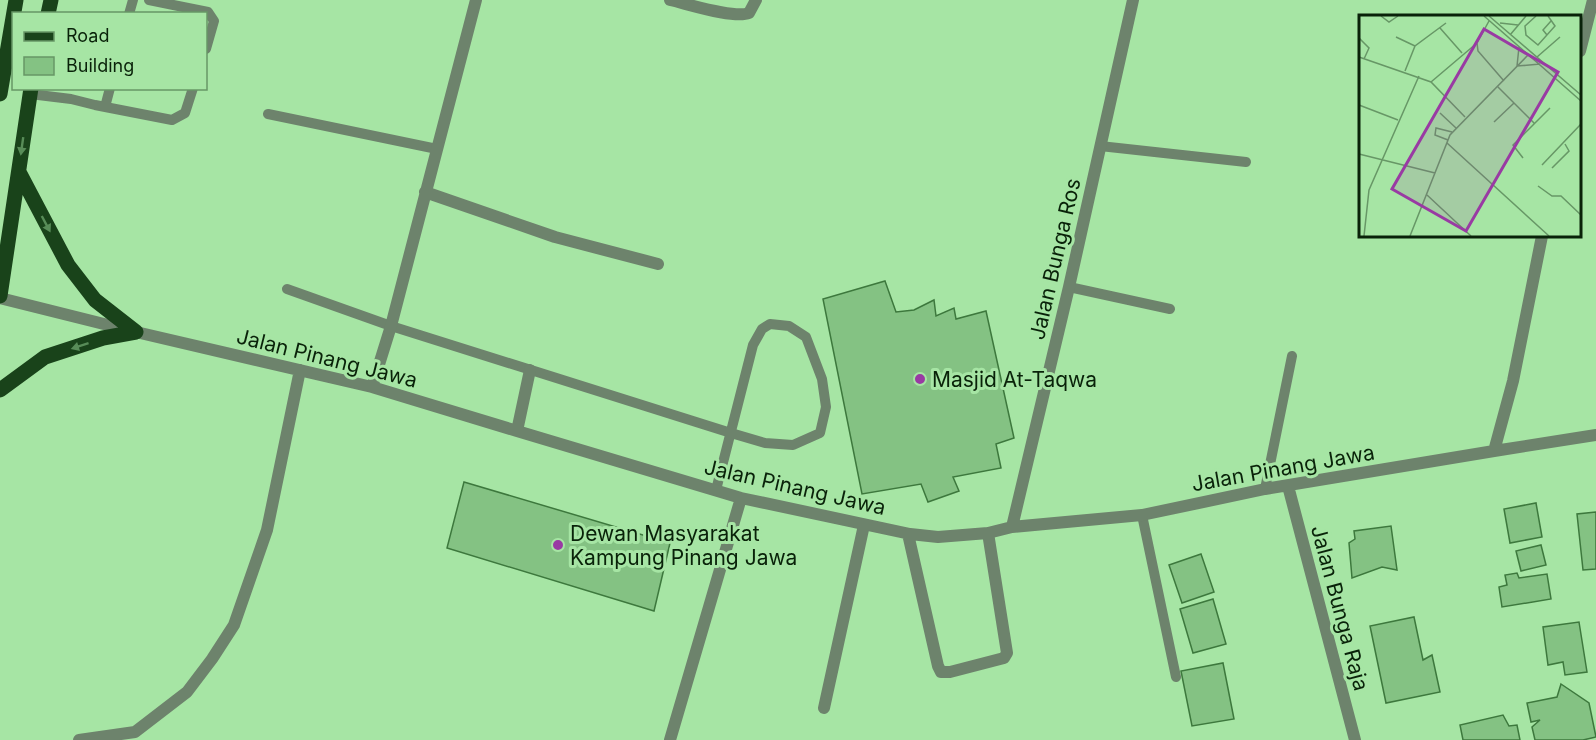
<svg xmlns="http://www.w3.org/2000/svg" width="1596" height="740" viewBox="0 0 1596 740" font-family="Inter,sans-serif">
<rect width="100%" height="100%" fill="#a6e5a4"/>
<path fill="#84c283" stroke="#3d783d" stroke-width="1.5" d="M885 281 896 312 914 310 934 300 936 316 954 308 956 319 986 311 1014 438 996 444 1001 468 953 477 959 491 928 502 921 484 862 494 823 299Z
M464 482 670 543 654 611 447 548Z
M1536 503 1542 537 1510 543 1504 509Z
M1596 512V569L1583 570 1577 514Z
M1391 526 1397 570 1382 567 1352 578 1349 543 1355 539 1354 531Z
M1541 545 1546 565 1521 571 1516 551Z
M1201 554 1214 592 1182 603 1169 565Z
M1517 573 1519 578 1547 574 1551 599 1502 607 1499 587 1507 585 1505 575Z
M1213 599 1226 644 1193 653 1180 609Z
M1414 617 1423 660 1432 655 1440 692 1386 703 1370 626Z
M1579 622 1587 672 1565 675 1563 662 1548 665 1543 627Z
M1223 663 1234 719 1192 726 1181 671Z
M1561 684 1589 703 1596 737 1583 740H1535L1532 727 1540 720 1531 722 1527 703 1557 697Z
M1503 715 1509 726 1517 725 1520 740H1463L1460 725Z"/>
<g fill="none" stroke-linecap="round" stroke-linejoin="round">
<path stroke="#6d836c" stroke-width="10" d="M149 0 208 12 214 21 206 49
M129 14 133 0
M30 94 71 99 95 105 172 120 185 113 193 88
M105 107 110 88
M268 114 437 149
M1100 146 1246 162
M1069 287 1170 309
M287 289 391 326 731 433 765 443 793 445 820 433 826 407 822 379 806 337 789 326 770 324 762 329 753 345 716 490
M1265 489 1292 356
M1142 515 1176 677"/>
<path stroke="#6d836c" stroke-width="12" d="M670 0C688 4 734 19 749 13L756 0
M1580 51 1593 0
M425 192 555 237 658 264
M0 298 136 332 372 387 517 431 741 498 910 534 938 537 988 533 1012 527 1142 515 1265 489 1494 451 1596 435
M372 387 391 326 476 0
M517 431 530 370
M1494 451 1513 381 1542 236
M1288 486 1355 740
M1012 527 1069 287 1133 0
M908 534 938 666 941 672H950L1004 658 1007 653 988 533
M824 708 864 525
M79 740 135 732 187 692 212 659 234 625 267 530 300 370
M670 740 741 498"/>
<path stroke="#19431a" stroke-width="15" d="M48 14 51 0
M0 94 16 0
M19 172 68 265 95 300 136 332
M0 296 31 88
M0 390 45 357 103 338 136 332"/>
</g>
<defs><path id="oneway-solid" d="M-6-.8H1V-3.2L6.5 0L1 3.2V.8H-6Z" transform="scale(1.5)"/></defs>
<g fill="#588c58">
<use href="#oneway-solid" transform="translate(22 146) rotate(98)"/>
<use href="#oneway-solid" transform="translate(46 224) rotate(62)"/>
<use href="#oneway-solid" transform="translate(80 346) rotate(162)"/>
</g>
<g fill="#993aa3" stroke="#a6e5a4" stroke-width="2">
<circle cx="920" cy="379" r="6"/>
<circle cx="558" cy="545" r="6"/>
</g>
<g text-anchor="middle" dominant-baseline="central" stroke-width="6" stroke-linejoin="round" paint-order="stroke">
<g font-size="21" fill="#092209" stroke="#a6e5a4">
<text transform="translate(1055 259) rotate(-77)">Jalan Bunga Ros</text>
<text transform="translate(327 358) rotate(14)">Jalan Pinang Jawa</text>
<text transform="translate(1283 468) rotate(-10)">Jalan Pinang Jawa</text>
<text transform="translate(795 487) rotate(13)">Jalan Pinang Jawa</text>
<text transform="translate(1340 608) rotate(75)">Jalan Bunga Raja</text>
</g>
<g font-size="21" fill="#092209" stroke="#a6e5a4" text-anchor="start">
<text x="932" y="379">Masjid At-Taqwa</text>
<text x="570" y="533">Dewan Masyarakat<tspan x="570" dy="24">Kampung Pinang Jawa</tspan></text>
</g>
</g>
<g transform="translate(1359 15)">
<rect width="222" height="222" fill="#a6e5a4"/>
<path fill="none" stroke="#679766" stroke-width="1.5" d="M22 1 30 7 39 1M125 1 222 86M130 1 222 80M177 1 166 11 167 20 179 30 196 11 189 1M130 6 118 28 119 36 145 66M141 8 159 10M81 13 103 38M151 20 167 1M188 20 184 15 192 6M37 22 56 31M0 23 10 33 5 44M0 42 72 67 106 102M178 42 201 22M158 51 181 49M158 51 160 32M46 56 56 31 87 8M72 67 118 28M139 72 175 108M0 90 39 105M81 98 97 113M135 107 155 88M89 125 76 120 77 113 93 117M88 128 190 221M0 139 76 158M164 143 154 130 191 93M183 150 222 109M193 153 210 136 206 129M179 171 193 181H202L222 200M68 180 112 221M5 221 10 175 60 61M51 221 91 120 169 40"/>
<path fill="#993aa3" fill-opacity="0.15" stroke="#993aa3" stroke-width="3" d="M125 14 199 57 107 216 33 174Z"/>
<rect width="222" height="222" fill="none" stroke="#092209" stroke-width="3"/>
</g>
<rect x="12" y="12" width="195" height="78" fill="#a6e5a4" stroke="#679766" stroke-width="1.5"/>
<rect x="24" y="32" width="30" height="9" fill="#19431a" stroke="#679766" stroke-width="1.5"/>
<text x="66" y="42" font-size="18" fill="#092209">Road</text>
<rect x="24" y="57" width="30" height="18" fill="#84c283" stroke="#679766" stroke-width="1.5"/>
<text x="66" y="72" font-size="18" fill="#092209">Building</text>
</svg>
